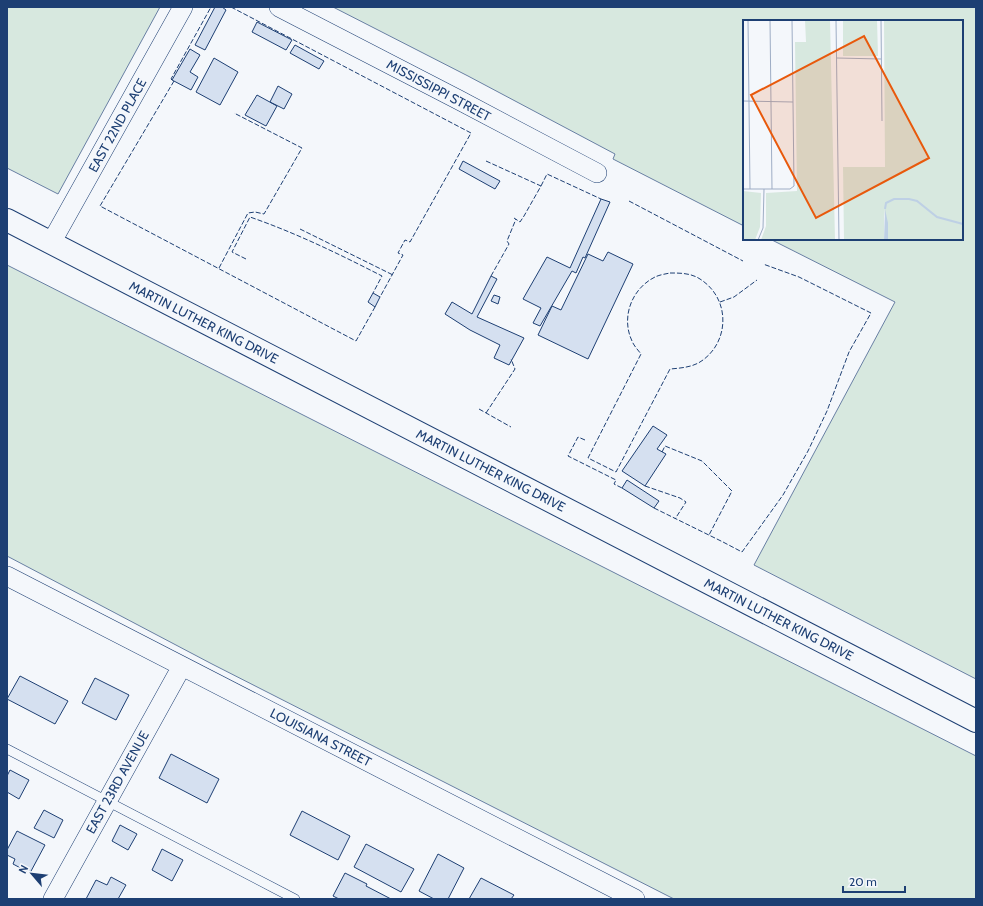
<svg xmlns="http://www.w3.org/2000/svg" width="983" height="906" viewBox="0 0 983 906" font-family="Cabin,sans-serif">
<rect width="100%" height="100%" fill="#f4f7fb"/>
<path fill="#d7e8df" stroke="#687fa3" d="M7 7H160L58 194 7 168Z
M333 7H976V679L754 565 895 302 770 239H962V21H744V226L613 159 615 154 468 76Z
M7 265 976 756V899H674L212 664 7 556Z"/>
<path fill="#d5e0f0" stroke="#1d3f73" d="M215 7H222L226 10 205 50 195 45Z
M257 22 292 40 286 50 252 32Z
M295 45 324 61 319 69 290 53Z
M190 49 200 55 190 72 198 77 191 90 172 80Z
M214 58 238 72 220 105 196 92Z
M278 86 292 94 284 109 270 102Z
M257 95 277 106 266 126 245 115Z
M463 161 500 181 495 189 459 169Z
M601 199 610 202 585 258 583 257 576 273 572 271 540 326 533 323 541 308 523 299 547 257 570 268Z
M608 252 633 264 588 359 538 335 552 306 561 310 588 254 603 261Z
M491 276 497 279 477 317 524 338 509 365 494 358 500 345 470 330 445 314 452 302 472 314Z
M373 293 380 297 375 307 368 302Z
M494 295 500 297 498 304 491 301Z
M653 426 667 435 657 449 666 454 645 486 622 471Z
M627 480 659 501 654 508 622 488Z
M20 676 68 701 55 724 7 699Z
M95 678 129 695 116 720 82 703Z
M171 754 219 779 207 803 159 778Z
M10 770 29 780 19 799 7 792V776Z
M44 810 63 820 54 838 34 828Z
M302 811 350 836 338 860 290 835Z
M120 825 137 834 128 850 112 841Z
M17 831 45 845 30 873 13 864 15 859 7 855V850Z
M366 844 414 869 401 892 354 867Z
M162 849 183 860 172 881 152 870Z
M438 854 464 868 448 899H434L419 891Z
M345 873 367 884 366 886 391 899H339L333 896Z
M111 877 126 885 118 899H86L96 880 107 885Z
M481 878 514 895 511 899H469Z"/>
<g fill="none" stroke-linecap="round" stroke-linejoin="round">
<g stroke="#1d3f73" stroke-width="10">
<path id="lane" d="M7 749 295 899"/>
</g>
<g stroke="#1d3f73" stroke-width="20">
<path id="street" d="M279 7 457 99 597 173
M51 243 183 7
M7 576 635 899
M53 899 182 666"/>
</g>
<g stroke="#1d3f73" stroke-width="24">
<path id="secondary" d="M7 220 976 721"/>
</g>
<use href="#lane" stroke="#f4f7fb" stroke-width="9"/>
<use href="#street" stroke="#f4f7fb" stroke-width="19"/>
<use href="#secondary" stroke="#f4f7fb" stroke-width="22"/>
<path stroke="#1d3f73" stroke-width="1" stroke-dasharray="5 2" stroke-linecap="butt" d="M231 7 471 133 410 242 405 240 398 253 403 255 380 297
M172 80 171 79 211 7
M174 81 100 206 356 341 375 307
M486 161 541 186 524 216 520 222 514 218
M541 186 547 174 601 199
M629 201 743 261
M300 229 393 275
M246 259 232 252 250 217C296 233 339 254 382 276L373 293
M219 268 248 213 255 212 264 214 302 148 234 113
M670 273C680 273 691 273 700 279 730 298 730 340 703 360 694 367 682 368 670 369L616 472 588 458 641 354C638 350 634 346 632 341 621 318 631 289 655 277 659 275 665 274 670 273Z
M491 276 509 244 507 241 516 219
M720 302 734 297 757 280
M479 409 511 427
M486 413 515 369 511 359
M585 440 578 437 568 456 616 480 614 484 622 488
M662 452 665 446 702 461 732 491 709 535
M645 486 680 498 686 502 675 519
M654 508 723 542 742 552 783 495 808 451 827 411 849 352 871 313 799 277 763 264"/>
</g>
<g text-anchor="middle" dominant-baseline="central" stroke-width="3" stroke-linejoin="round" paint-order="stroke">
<g font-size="13" fill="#1d3f73" stroke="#f4f7fb">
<text transform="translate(439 90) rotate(28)">MISSISSIPPI STREET</text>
<text transform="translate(117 125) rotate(-61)">EAST 22ND PLACE</text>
<text transform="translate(204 322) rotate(27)">MARTIN LUTHER KING DRIVE</text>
<text transform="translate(491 470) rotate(27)">MARTIN LUTHER KING DRIVE</text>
<text transform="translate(779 619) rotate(27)">MARTIN LUTHER KING DRIVE</text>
<text transform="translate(321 737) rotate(27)">LOUISIANA STREET</text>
<text transform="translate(117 782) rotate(-61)">EAST 23RD AVENUE</text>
</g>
</g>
<g transform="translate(743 20)">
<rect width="220" height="220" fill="#f4f7fb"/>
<path d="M62 0H87L92 220H18L23 206V173L54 171 52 22H63ZM100 0H134L135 36H100ZM141 0H220V220H145L141 189V220H101L100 147H142ZM0 171 18 173 17 207 12 220H0Z" fill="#d7e8df"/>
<path d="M142 189 145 203V220H141Z" fill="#bed0e5"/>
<path fill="none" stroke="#bed0e5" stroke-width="2" d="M142 189 143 183 151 179H166L174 181 194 197 220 204"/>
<path fill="none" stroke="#9eadc5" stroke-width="1" d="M5 0 7 169M27 0 29 169M93 0 96 220M138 0 139 101M94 38 138 39M0 81 50 82M0 169H47L51 166 49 0M15 220 20 208 21 169"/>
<path fill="#e8590c" fill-opacity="0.15" stroke="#e8590c" stroke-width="2" d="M121 16 186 138 73 198 8 75Z"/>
<rect width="220" height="220" fill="none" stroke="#1d3f73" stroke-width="2"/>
</g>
<rect width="983" height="906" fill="none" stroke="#1d3f73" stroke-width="16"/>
<g transform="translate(32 874) rotate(298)" stroke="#f4f7fb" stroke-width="3" paint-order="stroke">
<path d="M0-3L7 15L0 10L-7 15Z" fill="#1d3f73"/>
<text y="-6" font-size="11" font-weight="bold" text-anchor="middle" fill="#1d3f73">N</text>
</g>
<path d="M843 886v6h62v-6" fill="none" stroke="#1d3f73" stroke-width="2"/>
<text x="849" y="886" font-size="12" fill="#1d3f73" stroke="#f4f7fb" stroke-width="3" paint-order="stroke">20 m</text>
</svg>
